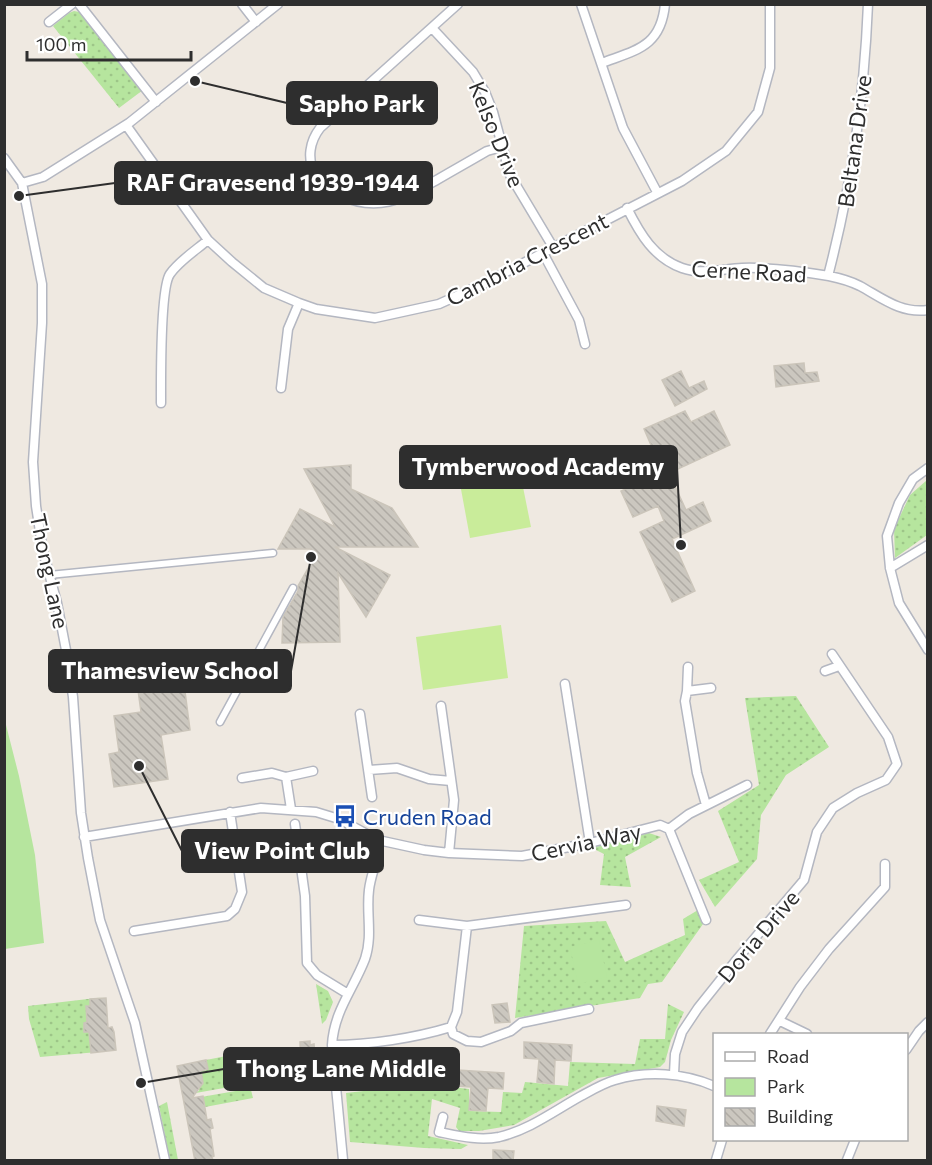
<svg xmlns="http://www.w3.org/2000/svg" width="932" height="1165" viewBox="0 0 932 1165" font-family="Commissioner,sans-serif">
<defs>
<pattern id="grass-dots" width="8" height="8" patternUnits="userSpaceOnUse" patternTransform="scale(1.5)"><rect width="8" height="8" fill="#b6e59e"/><path d="M2 2h.1M6 6h.1" fill="none" stroke="#9dc588" stroke-width="1.8" stroke-linecap="round"/></pattern>
<pattern id="building-back-hatch" width="6" height="6" patternUnits="userSpaceOnUse" patternTransform="scale(1.5)"><rect width="6" height="6" fill="#cbc7bf"/><path d="M-1 5l2 2M0 0l6 6M5-1l2 2" fill="none" stroke="#afaba4"/></pattern>
</defs>
<rect width="100%" height="100%" fill="#efe9e1"/>
<path fill="url(#grass-dots)" d="M74 11 79 12 143 90 119 108 53 26 69 13Z
M927 480V535L895 558 894 529 910 495Z
M796 696 829 747 786 775 761 815 757 859 715 907 699 880 739 862 718 811 759 785 745 698Z
M649 833 661 837 625 857 631 887 600 885 604 854 592 848Z
M698 910 703 924 662 982 648 984 640 998 515 1018 524 926 606 921 625 962 685 935 683 919Z
M316 984 328 991 333 1002 326 1020 322 1024Z
M105 997 90 999V1006L86 1007 87 1022 84 1023V1027L93 1026 98 1052 40 1057 29 1019 28 1006Z
M668 1004 684 1012 671 1040 665 1062 660 1067 598 1078 514 1125 479 1131H459L456 1127 460 1108 432 1099 428 1136 468 1145 461 1149 424 1148 350 1142 346 1093 425 1084 469 1089V1111L501 1112 503 1092 522 1093 525 1082 568 1086 570 1062 635 1064 640 1039H665Z
M236 1054 238 1068 249 1067 250 1071 253 1070 254 1077 240 1080 241 1085 190 1094V1093L199 1091V1086L203 1082 198 1071 208 1069 206 1060Z
M247 1089 251 1090 253 1098 205 1107 184 1100Z
M167 1102 178 1160H170L159 1106Z"/>
<path fill="#b6e59e" d="M5 721 19 776 35 855 44 943 5 949Z
M599 940 607 977 578 984 570 947Z"/>
<path fill="#c9ec9a" d="M518 462 531 527 470 538 458 473Z
M501 625 508 678 423 690 416 637Z"/>
<path fill="url(#building-back-hatch)" stroke="#cbc5ba" stroke-width="1.5" d="M804 363 805 373 817 372 819 381 776 387 774 366Z
M681 371 689 388 704 381 707 389 675 406 662 380Z
M685 411 691 422 714 411 730 445 669 473 686 510 703 502 711 521 672 539 695 591 672 602 640 532 664 521 658 506 633 517 621 491 650 478 644 465 657 459 644 429Z
M351 465V489L392 508 418 547H335L390 575 366 617 338 573 340 642 282 643 283 617 298 591V586L311 563V549H278L300 509 335 527 304 469Z
M183 676 190 730 161 735 168 779 114 787 109 754 119 752 114 716 141 712 137 683Z
M106 998 108 1028 112 1027 114 1032 116 1050 91 1053 89 1032H84V1023L87 1022 86 1006H90V999Z
M507 1003 510 1022 495 1023 492 1005Z
M310 1041V1045L314 1044 316 1070 301 1071 300 1042Z
M524 1042 572 1045 571 1061 555 1060 554 1084 537 1082 539 1059 524 1058Z
M206 1060 208 1069 201 1071 203 1083 192 1098 203 1096 207 1120 211 1119 213 1128 210 1129 214 1156 212 1157 213 1161H195L177 1066Z
M457 1070 504 1073 503 1089 488 1088 486 1111 469 1110 471 1087 456 1086Z
M657 1106 686 1110 684 1126 656 1121Z
M493 1150 514 1151 513 1161H493Z"/>
<g fill="none" stroke-linecap="round" stroke-linejoin="round">
<g stroke="#b4b7c1" stroke-width="9">
<path id="pedestrian" d="M49 575 273 553
M220 722 293 588"/>
</g>
<g stroke="#b4b7c1" stroke-width="11">
<path id="minor" d="M79 4 156 102
M242 4 256 22
M458 4 320 128C310 141 306 159 316 175 322 184 330 189 340 195 377 213 402 199 435 181 452 171 470 161 487 151L502 147
M581 4 623 128 657 192
M49 22 72 4
M432 28 473 72 485 92 493 112 510 175 553 247
M602 63C636 50 661 47 665 4
M126 125 208 240 232 262 264 288 299 303 316 309 375 318 439 304 481 285 682 181 726 151 758 112 770 68V4
M4 158 22 183 42 284V323L33 462 36 506 43 551 57 603 66 650 73 697 81 813 88 858 100 920 135 1023 165 1160
M22 183 43 177 129 123 278 4
M627 208C640 234 654 258 682 268 701 275 722 269 742 268 771 267 800 271 829 276 839 278 850 281 860 286 882 298 901 314 928 310
M543 253 579 320 585 344
M828 276C852 183 864 100 868 4
M281 388 288 329 299 303
M161 403C161 380 160 288 170 274 179 261 196 250 208 240
M928 468 913 479 899 503 887 536 890 568 899 603 928 650
M890 568 928 545
M825 671 839 666
M565 684 590 843
M687 691 688 667
M441 706 454 800 449 853
M360 714 372 797
M369 770 397 768 429 779 451 781
M286 777 313 771
M242 778 272 773 286 777 291 809
M706 805 697 773 685 701 687 691 711 688
M295 824 305 896 307 963 317 975 348 994
M669 829 706 920
M84 837 261 808 316 812 339 819 378 840 424 850 449 853 522 856 590 843 660 825 669 829 689 814 747 785
M419 920 467 926 626 905
M134 931 227 916 235 909 242 892 230 812
M780 1021 807 1034
M451 1027 453 1034 467 1041 481 1042 511 1031 521 1023 589 1009
M770 1034 800 987 829 949 885 887V864
M332 1045C369 1045 415 1038 451 1027L457 1012 467 926
M906 1050 919 1031 928 1022
M674 1074 675 1054 682 1032 698 1008 738 958 804 880 817 832 833 808 857 793 886 780 897 764 888 737 832 654
M443 1117 439 1132C459 1136 479 1141 499 1137 529 1130 554 1111 581 1096 592 1090 604 1083 615 1080 647 1070 684 1073 714 1086
M343 1160 332 1045C334 1011 353 990 365 959 373 936 366 913 369 890 371 872 380 858 378 840
M716 1160 722 1140
M847 1160 855 1140"/>
</g>
<use href="#pedestrian" stroke="#fff" stroke-width="6"/>
<use href="#minor" stroke="#fff" stroke-width="8"/>
</g>
<defs>
<g id="bus-bare" transform="scale(1.8)"><path d="M-5-6H5V4H4V6H2V4H-2V6H-4V4H-5ZM-3.5-4V0h7V-4ZM-3.5 1.2v1.5H-2V1.2ZM2 1.2v1.5H3.5V1.2Z" fill="#1a4fb4" stroke="#fff" stroke-width="2.5" paint-order="stroke"/></g>
</defs>
<g fill-rule="evenodd">
<use href="#bus-bare" x="345" y="816"/>
</g>
<g text-anchor="middle" dominant-baseline="central" stroke-width="4.5" stroke-linejoin="round" paint-order="stroke">
<g font-size="22" fill="#2e2e2e" stroke="#fff">
<text transform="translate(497 134) rotate(68)">Kelso Drive</text>
<text transform="translate(854 141) rotate(-82)">Beltana Drive</text>
<text transform="translate(527 259) rotate(-27)">Cambria Crescent</text>
<text transform="translate(749 271) rotate(3)">Cerne Road</text>
<text transform="translate(50 571) rotate(78)">Thong Lane</text>
<text transform="translate(586 842) rotate(-12)">Cervia Way</text>
<text transform="translate(758 936) rotate(-50)">Doria Drive</text>
</g>
<g font-size="22" fill="#164399" stroke="#fff" text-anchor="start">
<text x="363" y="816">Cruden Road</text>
</g>
</g>
<path fill="none" stroke="#2e2e2e" stroke-width="2" d="M195 81L287 103M19 196L115 183M681 545L677 467M311 557L291 671M139 766L182 851M141 1083L224 1069"/>
<g fill="#2e2e2e" stroke="#fff" stroke-width="2">
<circle cx="195" cy="81" r="6"/>
<circle cx="19" cy="196" r="6"/>
<circle cx="681" cy="545" r="6"/>
<circle cx="311" cy="557" r="6"/>
<circle cx="139" cy="766" r="6"/>
<circle cx="141" cy="1083" r="6"/>
</g>
<g fill="#2e2e2e" stroke="#2e2e2e" stroke-width="2">
<rect x="287" y="82" width="150" height="42" rx="6"/>
<rect x="115" y="162" width="317" height="42" rx="6"/>
<rect x="400" y="446" width="277" height="42" rx="6"/>
<rect x="49" y="650" width="242" height="42" rx="6"/>
<rect x="182" y="830" width="201" height="42" rx="6"/>
<rect x="224" y="1048" width="235" height="42" rx="6"/>
</g>
<g font-size="24" text-anchor="middle" font-weight="bold" fill="#fff">
<text x="362" y="112">Sapho Park</text>
<text x="273" y="191">RAF Gravesend 1939-1944</text>
<text x="538" y="475">Tymberwood Academy</text>
<text x="170" y="679">Thamesview School</text>
<text x="282" y="859">View Point Club</text>
<text x="341" y="1077">Thong Lane Middle</text>
</g>
<rect width="932" height="1165" fill="none" stroke="#2e2e2e" stroke-width="12"/>
<rect x="713" y="1033" width="195" height="108" fill="#ffffff" stroke="#ababab" stroke-width="1.5"/>
<rect x="725" y="1052" width="30" height="9" fill="#ffffff" stroke="#ababab" stroke-width="1.5"/>
<text x="767" y="1063" font-size="18" fill="#2e2e2e">Road</text>
<rect x="725" y="1078" width="30" height="18" fill="#b6e59e" stroke="#ababab" stroke-width="1.5"/>
<text x="767" y="1093" font-size="18" fill="#2e2e2e">Park</text>
<rect x="725" y="1108" width="30" height="18" fill="url(#building-back-hatch)" stroke="#ababab" stroke-width="1.5"/>
<text x="767" y="1123" font-size="18" fill="#2e2e2e">Building</text>
<path d="M27 51v9h164v-9" fill="none" stroke="#2e2e2e" stroke-width="3"/>
<text x="36" y="51" font-size="18" fill="#2e2e2e" stroke="#ffffff" stroke-width="4.5" paint-order="stroke">100 m</text>
</svg>
